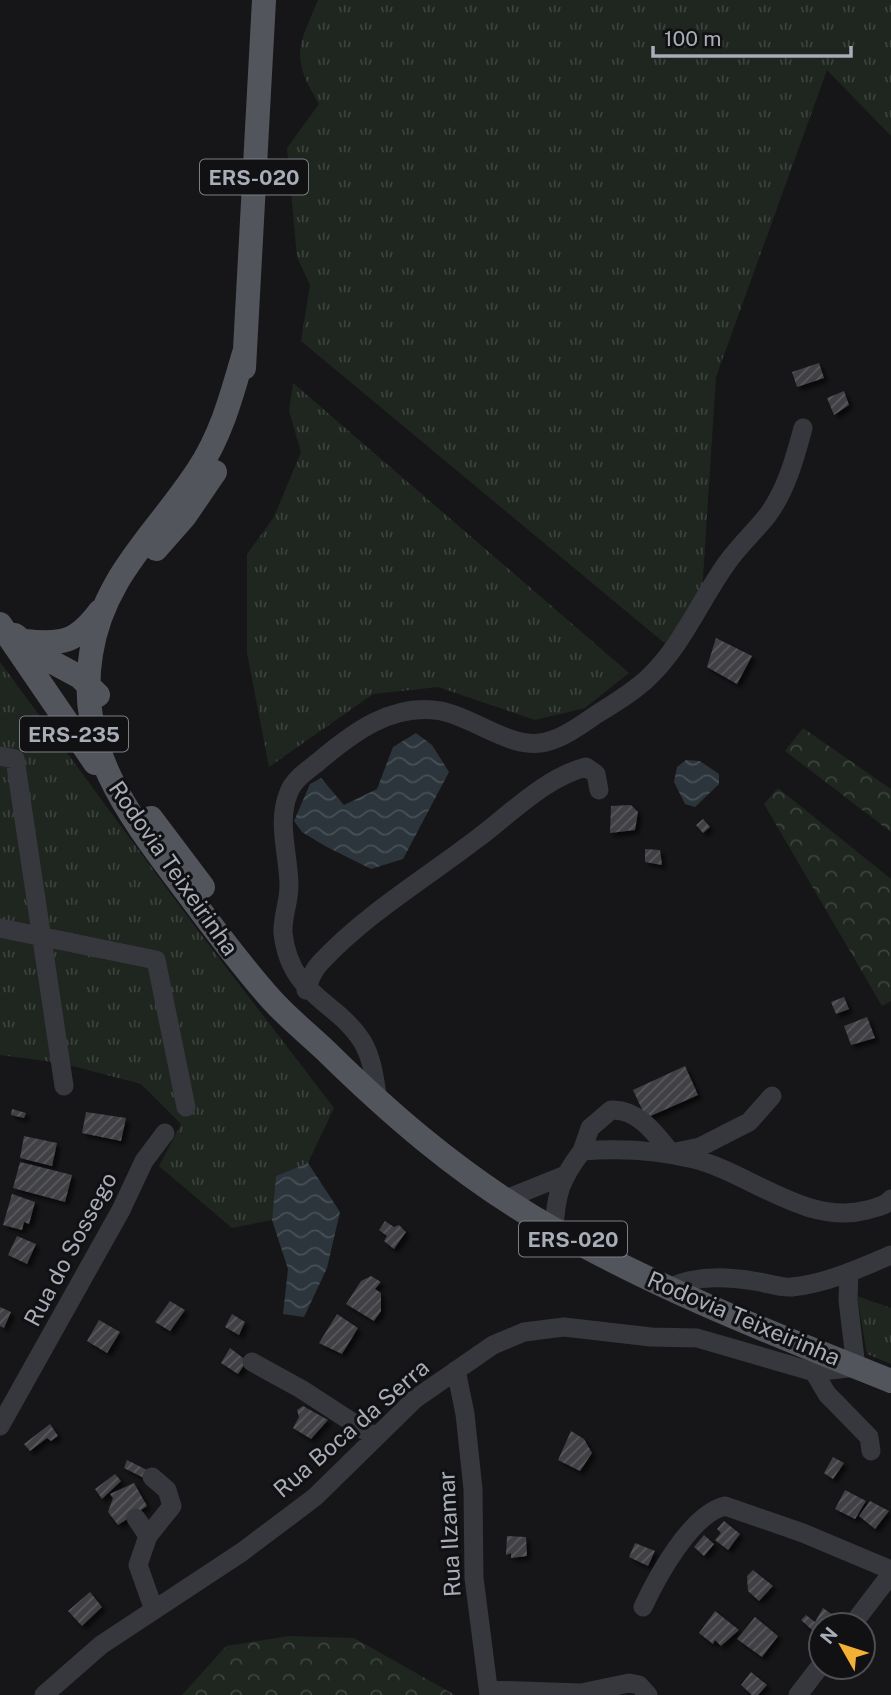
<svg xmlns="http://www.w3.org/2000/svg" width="891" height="1695" viewBox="0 0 891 1695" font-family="'Public Sans',sans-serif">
<defs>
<pattern id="grass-tufts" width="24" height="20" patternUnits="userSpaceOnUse" patternTransform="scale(1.75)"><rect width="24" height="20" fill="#1e261f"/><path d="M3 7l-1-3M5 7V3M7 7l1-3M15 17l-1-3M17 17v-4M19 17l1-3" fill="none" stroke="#3c433d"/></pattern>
<pattern id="forest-crowns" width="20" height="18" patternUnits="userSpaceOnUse" patternTransform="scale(1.75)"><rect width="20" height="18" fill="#1e261f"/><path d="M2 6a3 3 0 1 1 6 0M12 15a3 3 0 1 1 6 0" fill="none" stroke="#3c433d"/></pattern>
<pattern id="water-waves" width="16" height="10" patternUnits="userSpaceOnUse" patternTransform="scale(1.75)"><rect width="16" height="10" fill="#2c353c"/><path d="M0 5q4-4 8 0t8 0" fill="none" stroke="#485056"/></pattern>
<pattern id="building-hatch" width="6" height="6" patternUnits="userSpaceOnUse" patternTransform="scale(1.75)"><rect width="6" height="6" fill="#404145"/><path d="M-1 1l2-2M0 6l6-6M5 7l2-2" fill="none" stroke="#595a5e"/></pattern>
<filter id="shadow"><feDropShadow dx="4" dy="4" stdDeviation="2" flood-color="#0009"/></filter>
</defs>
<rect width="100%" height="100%" fill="#161618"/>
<path fill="url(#grass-tufts)" d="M318 0H891V136L827 70 716 377 702 592 668 646 301 341 310 285 297 257 287 148 319 104C290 56 298 48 318 0Z
M293 383 629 673 585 708 535 720 438 687 373 694 269 767 247 653V554L274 517 301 452 289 411Z
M0 662 196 928 334 1108 308 1163 276 1176 272 1220 232 1228 159 1166 181 1124 141 1084 61 1063 0 1055Z
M857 1296 891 1308V1364L867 1354Z"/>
<path fill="url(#forest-crowns)" d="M803 728 891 789V832L785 751Z
M778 788 891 879V1001L882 1006 764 804Z
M289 1636 354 1638 455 1695H182L226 1646Z"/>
<path fill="url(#water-waves)" d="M416 733 432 745 449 772 403 859 371 869 325 846 302 832 294 821 310 784 321 778 344 805 377 789 393 747Z
M686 760 700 761 719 774V784L695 807 685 804 674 782 677 767Z
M308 1163 340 1212 327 1268 304 1317 283 1314 288 1269 272 1220 276 1176Z"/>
<path fill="url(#building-hatch)" filter="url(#shadow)" d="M819 363 824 378 797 387 792 372Z
M844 391 849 405 834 415 827 398Z
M716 638 752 656 737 684 707 667Z
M631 805 638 812 635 830 610 833 611 806Z
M703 819 710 827 703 833 696 825Z
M645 849 660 850 662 865 645 862Z
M844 997 849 1009 836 1014 831 1002Z
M867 1017 875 1038 851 1045 844 1026Z
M685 1066 698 1095 646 1118 633 1090Z
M12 1109 26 1113 24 1118 11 1115Z
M86 1112 126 1118 121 1141 82 1133Z
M24 1136 57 1143 52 1166 20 1158Z
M20 1162 72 1175 65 1202 13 1188Z
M12 1194 35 1202 29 1224 24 1222 22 1230 3 1225Z
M385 1221 394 1227 399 1225 406 1232 394 1249 384 1241 387 1236 379 1230Z
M17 1236 36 1244 27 1264 8 1255Z
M371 1276 381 1282 375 1289 381 1293V1311L374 1321 346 1304 361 1281Z
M170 1301 185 1310 170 1331 155 1322Z
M0 1307 11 1312 4 1328 0 1326Z
M232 1314 245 1322 239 1335 225 1327Z
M337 1314 358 1328 342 1354 319 1343Z
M99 1320 120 1332 107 1353 87 1341Z
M230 1348 247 1361 238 1374 221 1363Z
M303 1406 328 1420 311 1439 293 1428 299 1417 297 1410Z
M50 1424 58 1436 51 1441 47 1438 30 1451 24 1444Z
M571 1431 584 1439 592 1453 580 1471 558 1460Z
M833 1457 844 1463 833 1479 824 1473Z
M127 1460 149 1471 144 1478 124 1468Z
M115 1474 121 1481 102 1499 95 1489Z
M134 1483 147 1506 118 1525 108 1512 113 1498 110 1494Z
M845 1490 866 1501 855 1519 835 1509Z
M870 1501 889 1511 875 1529 859 1516Z
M724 1521 740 1534 728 1550 715 1540 721 1533 717 1529Z
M704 1535 714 1544 704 1556 694 1547Z
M507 1536 526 1537 527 1556 511 1558V1553L506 1555Z
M635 1543 655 1551 648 1566 629 1557Z
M753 1570 773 1586 759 1601 748 1591 747 1576Z
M90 1592 102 1607 82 1626 68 1611Z
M823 1608 840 1620 836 1625H821V1638L801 1620 806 1615 815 1622Z
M715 1611 739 1630 721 1646 715 1640 713 1644 699 1633Z
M755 1617 778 1636 762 1657 737 1639Z
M817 1640 821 1643 818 1658 808 1649Z
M751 1672 767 1685 758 1695H752L741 1685Z"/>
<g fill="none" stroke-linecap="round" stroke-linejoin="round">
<path stroke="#37383d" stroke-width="19" d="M0 756 15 759 64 1086
M0 928 156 960 186 1107
M306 990C310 979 313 970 321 962 367 913 426 878 478 838 510 814 546 777 586 767L596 774 599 790
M378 1102C375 1082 373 1059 362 1041 336 1000 290 996 283 933 282 918 289 902 289 886 289 855 276 822 289 792 294 779 308 770 318 762 352 733 393 702 441 711 474 717 512 751 546 742 565 737 581 725 597 714 615 703 633 692 648 678 683 645 701 598 729 560 741 544 755 531 767 516 786 491 795 458 803 428
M582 1151 590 1128 611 1110C637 1108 656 1134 671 1153L700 1147 749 1122 772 1096
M506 1199 563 1176
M554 1229C556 1194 560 1180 582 1151 619 1148 658 1150 694 1159 750 1173 806 1226 867 1210 876 1207 885 1207 891 1199
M669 1288C698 1274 730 1277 760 1282 770 1284 782 1288 792 1287 825 1284 861 1268 891 1255
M252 1362 301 1389 375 1437
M456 1370 465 1414 473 1489 474 1578 489 1695
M814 1372 827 1394 869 1437 871 1451
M0 1426 121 1210 144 1161 165 1133
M136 1518 148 1536 138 1565 154 1610
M148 1536 172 1506 167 1490 152 1477
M643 1607C657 1577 691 1514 725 1506L803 1533 891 1570
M852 1625 891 1574
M489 1690 581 1693 629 1683 639 1685 648 1695
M44 1695 101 1645 242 1552 315 1497 415 1399 493 1345 524 1332 564 1327 651 1337 697 1338 814 1372 856 1367 848 1300 849 1272
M798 1695 821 1665"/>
<path stroke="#53555c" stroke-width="24" d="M244 353C232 394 222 434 198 470 157 533 103 576 91 654 76 746 127 813 179 882 209 922 238 962 271 999 287 1017 307 1033 325 1050 389 1113 456 1171 533 1217 645 1284 770 1333 891 1381
M244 368 264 0
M156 549 185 516 215 472
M0 624 95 763
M15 635 39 655 80 677 98 695
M25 641C63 645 77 642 100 611
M151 818 203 887"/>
</g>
<g text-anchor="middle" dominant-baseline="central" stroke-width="6" stroke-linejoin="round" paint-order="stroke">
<g fill="#111113" stroke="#7b7e86" stroke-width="2">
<rect x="200" y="159.5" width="108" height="35" rx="5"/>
<rect x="20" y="716.5" width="108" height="35" rx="5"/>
<rect x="519" y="1221.5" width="108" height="35" rx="5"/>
</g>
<g font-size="21" font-weight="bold" fill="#a8adb8">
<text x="254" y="177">ERS-020</text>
<text x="74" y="734">ERS-235</text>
<text x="573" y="1239">ERS-020</text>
</g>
<g font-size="23" fill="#a8adb8" stroke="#111113">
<text transform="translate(174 868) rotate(55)">Rodovia Teixeirinha</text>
<text transform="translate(70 1249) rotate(-62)">Rua do Sossego</text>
<text transform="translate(744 1318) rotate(23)">Rodovia Teixeirinha</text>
<text transform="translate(351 1428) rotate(-41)">Rua Boca da Serra</text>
<text transform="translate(449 1534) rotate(-93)">Rua Ilzamar</text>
</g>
</g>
<g transform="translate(842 1646) rotate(309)"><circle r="33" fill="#111113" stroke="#4d4f55" stroke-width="2"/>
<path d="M0-5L12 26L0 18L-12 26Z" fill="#f2b134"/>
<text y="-10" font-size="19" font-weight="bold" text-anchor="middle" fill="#a8adb8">N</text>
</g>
<path d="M653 46v10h198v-10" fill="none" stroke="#a8adb8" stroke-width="3.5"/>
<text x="664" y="46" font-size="21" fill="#a8adb8" stroke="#111113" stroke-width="5" paint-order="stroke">100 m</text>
</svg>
